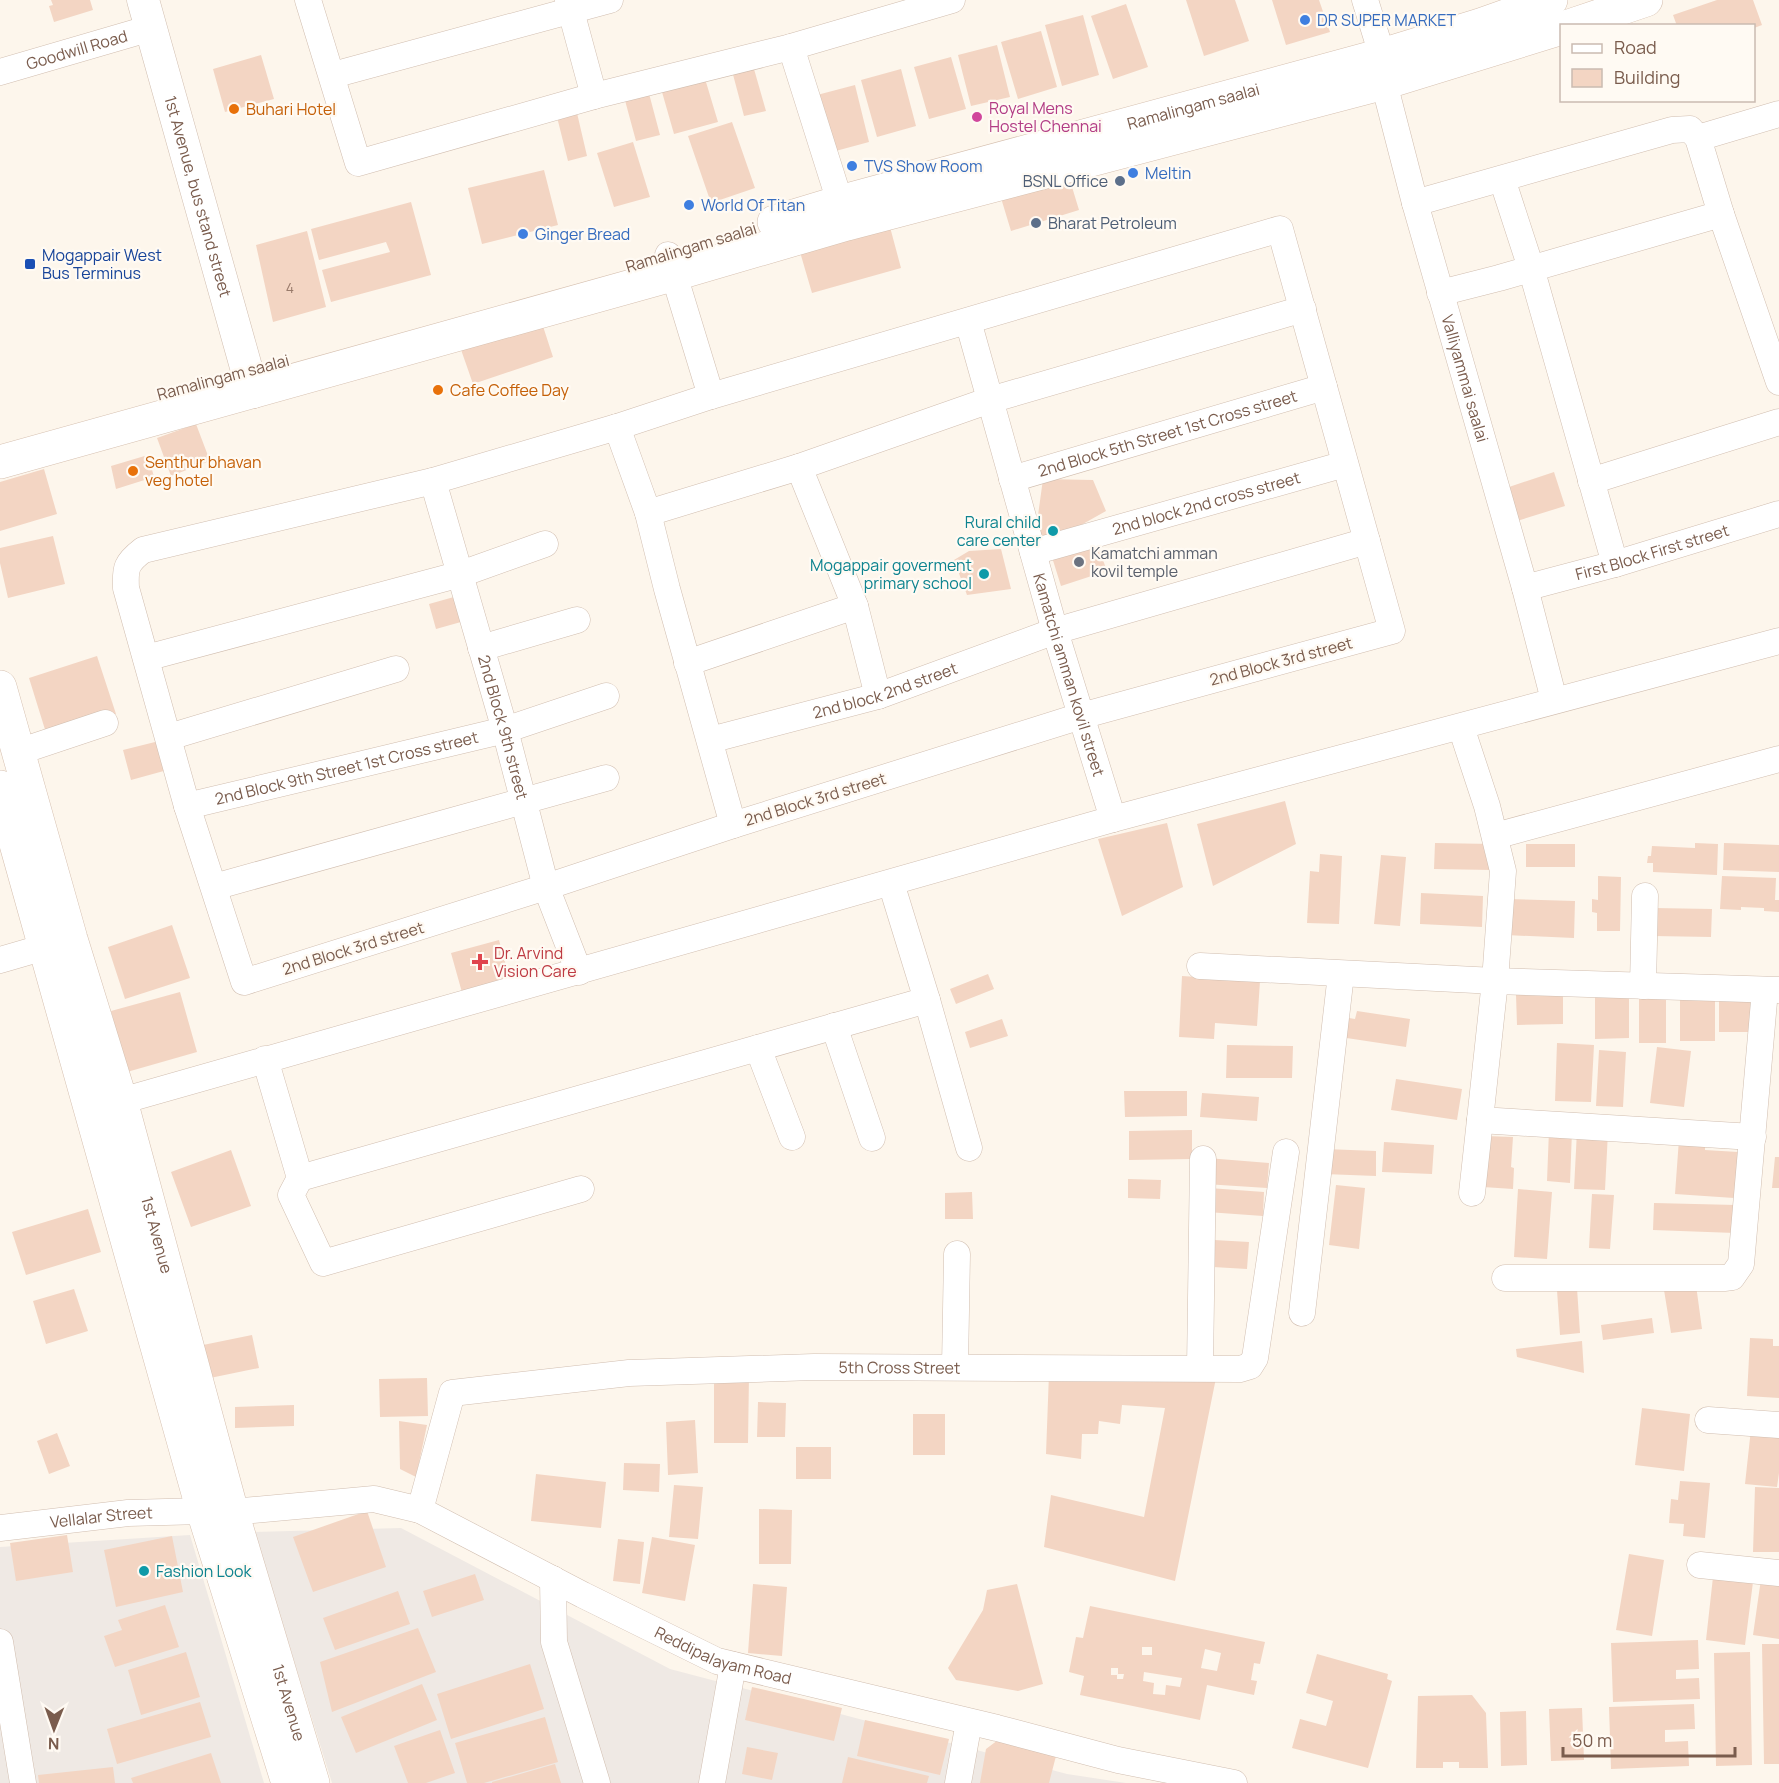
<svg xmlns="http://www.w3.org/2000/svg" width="1779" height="1783" viewBox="0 0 1779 1783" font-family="Manrope,sans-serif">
<rect width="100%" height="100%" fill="#fdf6ec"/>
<path fill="#efe9e4" d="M401 1528 670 1669 1067 1774 1126 1783H332L254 1532Z
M190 1535 264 1783H0V1547Z"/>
<path fill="#f3d5c3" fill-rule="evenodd" d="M51 0H90L93 10 54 22 49 6 53 5Z
M1186 0H1235L1249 41 1204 56Z
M1272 0H1319L1330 32 1286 45Z
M1717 0H1753L1762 25 1754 28V26H1677L1673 15Z
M1126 4 1148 67 1113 79 1091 16Z
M1083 15 1099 75 1062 86 1045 25Z
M1041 31 1057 87 1018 99 1001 42Z
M997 45 1010 97 971 106 958 55Z
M261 55 274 99 225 112 213 69Z
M951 57 966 109 929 119 914 67Z
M752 62 766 111 744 116 731 67Z
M901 69 916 126 877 137 861 80Z
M703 72 718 122 674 134 660 85Z
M855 85 869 142 832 152 817 95Z
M647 86 660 135 636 141 623 93Z
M577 113 587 156 568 161 557 117Z
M732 122 755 188 711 203 688 136Z
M633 142 650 197 614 207 597 153Z
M544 170 558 225 482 244 468 188Z
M1069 177 1079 210 1011 231 1001 198Z
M411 202 431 275 331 302 322 270 390 252 386 242 319 260 311 229Z
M890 227 901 268 812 293 800 252Z
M307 231 326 307 273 322 256 245Z
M539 314 553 357 473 384 458 341Z
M196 424 210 461 171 476 157 438Z
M148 455 154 477 116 489 111 466Z
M44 469 57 514 0 531V482Z
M1554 472 1565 506 1517 521 1506 488Z
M1043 479 1093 480 1106 511 1033 552Z
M53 536 65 584 8 598 0 563V548Z
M1096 541 1107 571 1061 586 1051 554Z
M1001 549 1011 589 967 595 954 560 969 551Z
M461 595 468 620 436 629 429 604Z
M97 656 116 714 47 736 29 678Z
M163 740 171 769 131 780 123 750Z
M1285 801 1296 844 1213 886 1197 824Z
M1167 823 1183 887 1122 916 1098 839Z
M1435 843 1493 844 1492 870 1434 869Z
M1695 843 1718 844 1717 875 1653 872V863H1647L1648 856H1651L1652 846 1695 848Z
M1724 843 1779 845V872L1723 870Z
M1526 844H1575V867H1526Z
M1320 854 1342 856 1339 924 1307 923 1310 871 1319 872Z
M1381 855 1406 857 1400 926 1374 924Z
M1598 876 1621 877 1620 931H1597V913L1592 912V899L1598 900Z
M1722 876 1776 878 1775 900H1779V912L1764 911V908L1741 907V910L1720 909Z
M1421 893 1483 896 1482 927 1420 924Z
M1507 899 1575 901 1574 938 1506 935Z
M1654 908 1712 909 1711 937 1653 936Z
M172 925 190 978 125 999 108 947Z
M499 940 511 984 463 996 451 953Z
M988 974 994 989 956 1004 950 989Z
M1182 976 1260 981 1257 1026 1215 1023 1214 1039 1179 1037Z
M1595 990H1629V1038L1595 1039Z
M180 992 197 1052 127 1072 111 1011Z
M1680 993H1715V1041H1680Z
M1639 994H1666V1043H1639Z
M1516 995H1563V1024L1517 1025Z
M1719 995H1759V1032H1719Z
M1357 1011 1410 1019 1406 1047 1340 1037 1343 1017 1355 1019Z
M1002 1019 1008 1036 970 1048 965 1032Z
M1557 1043 1594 1045 1591 1102 1555 1101Z
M1227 1045 1293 1046 1292 1078H1226Z
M1657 1047 1691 1051 1684 1107 1650 1103Z
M1599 1050 1626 1052 1623 1107 1596 1106Z
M1396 1079 1462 1089 1457 1120 1391 1110Z
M1124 1091H1187V1116L1125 1117Z
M1202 1093 1259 1097 1257 1121 1200 1117Z
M1192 1130V1159L1129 1160V1131Z
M1549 1130 1572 1131 1570 1183 1547 1181Z
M1577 1131 1608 1132 1605 1190 1574 1189Z
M1486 1136 1513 1137 1511 1167 1514 1168 1513 1189 1483 1187Z
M1679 1139 1705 1141V1150L1738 1152 1734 1198 1675 1194Z
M1384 1142 1434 1145 1432 1174 1382 1172Z
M1325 1149 1376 1151V1176L1324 1174Z
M231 1150 251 1206 191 1227 171 1172Z
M1775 1157H1779V1188H1772Z
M1207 1158 1269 1163 1267 1188 1205 1184Z
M1128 1179 1161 1180 1160 1199 1128 1198Z
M1336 1185 1365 1188 1359 1249 1329 1245Z
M1209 1188 1264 1192 1263 1216 1207 1212Z
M1518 1189 1552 1192 1547 1259 1514 1257Z
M972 1192 973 1219H945V1193Z
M1592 1194 1614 1195 1610 1249 1589 1248Z
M1654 1203 1736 1205 1735 1233 1653 1230Z
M88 1209 101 1252 26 1275 12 1232Z
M1214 1240 1249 1242 1247 1269 1213 1267Z
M1696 1285 1702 1329 1671 1333 1664 1290Z
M1577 1288 1580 1333 1560 1335 1557 1290Z
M74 1289 88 1331 46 1344 33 1301Z
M1652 1318 1654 1333 1603 1340 1601 1325Z
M252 1335 259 1368 210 1378 203 1345Z
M1750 1338 1773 1339V1346H1779V1398L1747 1396Z
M1582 1341 1584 1373 1517 1357 1516 1349Z
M1049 1373 1216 1378 1175 1581 1044 1547 1051 1495 1144 1517 1165 1408 1122 1405 1120 1424 1099 1421 1098 1434H1082L1081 1459 1046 1454Z
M714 1375H749L748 1443H714Z
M427 1378 428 1416 380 1417 379 1379Z
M758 1402 786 1403 785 1437H757Z
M294 1405V1426L235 1428V1407Z
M1642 1408 1690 1414 1684 1471 1635 1465Z
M913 1414H945V1455H913Z
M695 1420 698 1473 668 1475 666 1422Z
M399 1421 427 1425 416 1477 400 1469Z
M1751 1429 1779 1431V1473L1777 1487 1745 1484Z
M57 1433 70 1466 49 1474 37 1441Z
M796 1447H831V1479H796Z
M624 1463 660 1464 659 1492 623 1490Z
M536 1474 606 1482 601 1528 531 1521Z
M1680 1481 1710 1483 1705 1538 1683 1536 1684 1524 1669 1523 1671 1499 1678 1500Z
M674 1485 703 1487 698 1539 669 1537Z
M1755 1487 1779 1488V1552H1753Z
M759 1509 792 1510 791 1564H759Z
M367 1511 386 1567 313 1592 293 1537Z
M67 1535 73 1572 16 1581 10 1543Z
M172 1536 183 1592 116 1607 104 1550Z
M652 1537 695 1545 685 1601 642 1593Z
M618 1539 644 1542 640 1584 613 1581Z
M1629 1554 1664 1560 1652 1636 1616 1630Z
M1762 1572 1779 1574V1639L1753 1635Z
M475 1574 484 1600 432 1617 423 1591Z
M1713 1577 1753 1582 1745 1645 1706 1640Z
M753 1584 787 1587 782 1656 748 1653Z
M1017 1584 1043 1684 1018 1691 956 1680 948 1668 983 1610 987 1590Z
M398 1591 410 1624 335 1650 323 1618Z
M165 1605 179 1647 115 1667 104 1636 122 1630 118 1620Z
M1090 1606 1265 1642 1260 1664 1254 1663 1251 1680 1257 1681 1254 1695 1207 1685 1200 1720 1080 1695 1084 1676 1069 1672 1076 1637 1083 1638ZM1142 1647H1152V1655H1142ZM1205 1649 1221 1653 1217 1671 1201 1668ZM1111 1668H1118V1674H1124L1123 1679H1117V1675H1111ZM1144 1672 1182 1678 1180 1687 1166 1685 1165 1695 1153 1694 1154 1683 1143 1681Z
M418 1628 436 1672 332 1712 320 1662Z
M1698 1640 1699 1669 1676 1670V1679L1699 1678 1700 1699 1613 1702 1611 1643Z
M1762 1644H1779V1764H1764Z
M186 1652 200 1697 141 1715 128 1670Z
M1750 1652 1752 1765 1716 1766 1714 1653Z
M1317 1654 1388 1674 1387 1679 1392 1681 1368 1768 1292 1748 1300 1719 1326 1726 1333 1701 1306 1693Z
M530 1664 544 1709 451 1739 437 1694Z
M422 1684 437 1720 356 1753 341 1717Z
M752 1687 842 1708 834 1741 745 1720Z
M1472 1695 1486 1713 1488 1768H1459V1762H1443V1768H1416L1418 1696Z
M200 1702 211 1737 117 1764 107 1729Z
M1694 1704 1695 1729 1665 1730V1742L1688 1741 1689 1766 1611 1769 1609 1707Z
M1582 1708 1584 1760 1551 1761 1549 1709Z
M1526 1711 1527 1765 1501 1766 1500 1712Z
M545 1717 558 1762 484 1783H467L455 1743Z
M865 1720 949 1739 940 1775 857 1756Z
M440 1730 455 1773 426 1783H408L394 1746Z
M998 1740 1056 1756 1049 1783H980L986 1749Z
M747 1747 778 1753 772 1780 742 1774Z
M211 1753 221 1783H133L131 1778Z
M848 1757 929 1776 927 1783H842Z
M555 1764 561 1783H492V1782Z
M113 1767 115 1783H39L38 1775Z"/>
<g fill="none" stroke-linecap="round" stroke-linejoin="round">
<g stroke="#d1beb0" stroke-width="27">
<g id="minor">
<path d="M308 0 358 163 594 96 791 47 952 0"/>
<path d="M568 0 594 96"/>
<path id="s1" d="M1365 0 1382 55 1384 83 1415 203 1525 588 1554 700"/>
<path d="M791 47 845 218"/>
<path id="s2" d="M0 72 151 28"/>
<path d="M333 75 610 0"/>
<path d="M1698 138 1779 114"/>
<path d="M1502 179 1531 268 1615 564"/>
<path d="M1415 203 1672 130 1690 129 1698 138 1721 214 1779 382"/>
<path d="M1280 229 1392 631 1081 716 733 825 546 887 244 982 187 806 126 588C125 568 126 563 143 550L433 481 617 427 711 396Z"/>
<path d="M668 255 711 396"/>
<path d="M1440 293 1499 278 1721 214"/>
<path id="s3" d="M968 321 1055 631 1113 819"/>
<path d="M617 427 648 513 667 589 733 825"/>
<path d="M799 467 855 606 878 696"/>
<path id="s4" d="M1012 479 1324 387"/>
<path id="s5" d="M433 481 505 730 546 887 579 972"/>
<path d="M1591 481 1779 422"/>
<path d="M648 513 799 467 990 400 1303 309"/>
<path id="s6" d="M1033 552 1345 464"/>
<path id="s7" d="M1525 588 1615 564 1779 514"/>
<path d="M481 648 577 620"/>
<path d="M146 658 461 574 545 544"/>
<path d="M687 663 855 606"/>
<path d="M1461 727 1487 806 1503 871 1495 981 1480 1120 1753 1137"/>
<path d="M169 737 396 669"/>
<path id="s8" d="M710 740 878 696 1055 631 1367 541"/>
<path d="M18 752 105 723"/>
<path id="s9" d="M187 806 505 730 606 696"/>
<path d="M1495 836 1779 759"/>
<path d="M891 883 927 1000 969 1148"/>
<path d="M214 887 606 778"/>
<path d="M0 960 62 942"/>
<path d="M1200 966 1495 981 1779 990"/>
<path d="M1643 986 1645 896"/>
<path d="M834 1026 872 1138"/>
<path d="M758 1048 792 1137"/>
<path d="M265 1059 300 1178 291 1195 323 1263 581 1189"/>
<path d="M107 1111 121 1101 1113 819 1779 641"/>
<path d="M300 1178 927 1000"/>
<path d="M1472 1193 1480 1120"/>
<path d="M1505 1278H1724L1732 1277 1741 1264 1765 990"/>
<path d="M1302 1313 1341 974"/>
<path d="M955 1367 957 1254"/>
<path d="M1200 1368 1203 1159"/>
<path d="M1708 1420 1779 1425"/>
<path id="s10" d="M420 1510 452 1393 629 1373 814 1367 1240 1369 1250 1366 1255 1358 1286 1152"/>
<path id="s11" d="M0 1528 128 1513 203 1511 232 1512 374 1499 420 1510 583 1595 717 1661 997 1728 1118 1760 1234 1783"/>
<path d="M1700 1565 1779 1573"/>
<path d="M553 1579 554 1642 597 1783"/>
<path d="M0 1642 23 1783"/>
<path d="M712 1783 733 1665"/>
<path d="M958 1783 969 1722"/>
</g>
</g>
<g stroke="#d1beb0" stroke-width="33">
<g id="tertiary">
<path id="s12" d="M143 0 253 392"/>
</g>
</g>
<g stroke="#d6c0b0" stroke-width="34">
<g id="secondary">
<path d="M1569 26 1646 0"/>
<path id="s13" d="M774 222 840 202 1382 55 1480 25 1551 0"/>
<path d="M0 462 675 274 847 224 1384 83 1562 28"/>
<path id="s14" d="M0 687 71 939 121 1101 232 1512 313 1783"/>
<path d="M0 787 203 1511 288 1783"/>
</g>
</g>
<use href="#minor" stroke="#fff" stroke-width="26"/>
<use href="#tertiary" stroke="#fff" stroke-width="32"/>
<use href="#secondary" stroke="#fff" stroke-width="33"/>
</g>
<g fill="#3f7fe0" stroke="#fffaf3" stroke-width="2">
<circle cx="1305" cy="20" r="6"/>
<circle cx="852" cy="166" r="6"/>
<circle cx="1133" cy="173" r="6"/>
<circle cx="689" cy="205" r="6"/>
<circle cx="523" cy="234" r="6"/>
</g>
<g fill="#e8710a" stroke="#fffaf3" stroke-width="2">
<circle cx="234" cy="109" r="6"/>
<circle cx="438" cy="390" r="6"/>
<circle cx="133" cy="471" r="6"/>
</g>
<circle fill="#d1479c" stroke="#fffaf3" stroke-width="2" cx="977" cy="117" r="6"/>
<g fill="#5c6f8a" stroke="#fffaf3" stroke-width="2">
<circle cx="1120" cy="181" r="6"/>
<circle cx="1036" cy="223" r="6"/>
</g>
<rect fill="#1a4fb4" stroke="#fffaf3" stroke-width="2" x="24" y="258" width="12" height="12" rx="3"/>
<g fill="#0f9aa8" stroke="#fffaf3" stroke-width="2">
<circle cx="1053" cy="531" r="6"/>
<circle cx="984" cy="574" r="6"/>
<circle cx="144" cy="1571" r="6"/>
</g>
<circle fill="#6b7280" stroke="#fffaf3" stroke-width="2" cx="1079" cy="562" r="6"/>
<path fill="#e0444e" stroke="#fffaf3" stroke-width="2" d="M477 953h6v6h6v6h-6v6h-6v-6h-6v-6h6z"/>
<g text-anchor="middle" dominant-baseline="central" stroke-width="4.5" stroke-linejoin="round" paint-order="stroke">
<g font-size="14" fill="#987a6a">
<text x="290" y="287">4</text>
</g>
<g font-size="16" fill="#366cbe" stroke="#fffaf3" text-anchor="start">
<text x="1317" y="20">DR SUPER MARKET</text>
<text x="864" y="166">TVS Show Room</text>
<text x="1145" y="173">Meltin</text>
<text x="701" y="205">World Of Titan</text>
<text x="535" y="234">Ginger Bread</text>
</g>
<g font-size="16" fill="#7a5c4d" stroke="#fffaf3">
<text stroke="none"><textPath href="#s2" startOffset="80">Goodwill Road</textPath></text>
<text stroke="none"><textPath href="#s13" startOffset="435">Ramalingam saalai</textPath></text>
<text stroke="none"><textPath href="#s12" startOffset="204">1st Avenue, bus stand street</textPath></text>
<text transform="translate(691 247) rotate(-17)">Ramalingam saalai</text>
<text transform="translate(223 377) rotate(-15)">Ramalingam saalai</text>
<text stroke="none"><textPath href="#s1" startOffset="392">Valliyammai saalai</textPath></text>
<text stroke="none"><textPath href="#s4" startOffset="162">2nd Block 5th Street 1st Cross street</textPath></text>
<text stroke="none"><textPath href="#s6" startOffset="180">2nd block 2nd cross street</textPath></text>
<text stroke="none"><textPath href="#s7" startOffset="132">First Block First street</textPath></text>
<text transform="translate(1281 661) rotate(-15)">2nd Block 3rd street</text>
<text stroke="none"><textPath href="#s3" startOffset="368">Kamatchi amman kovil street</textPath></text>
<text stroke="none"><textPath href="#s8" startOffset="182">2nd block 2nd street</textPath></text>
<text stroke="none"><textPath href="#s5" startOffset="256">2nd Block 9th street</textPath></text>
<text stroke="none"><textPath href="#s9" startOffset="164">2nd Block 9th Street 1st Cross street</textPath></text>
<text transform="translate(815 799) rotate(-17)">2nd Block 3rd street</text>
<text transform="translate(353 948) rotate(-17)">2nd Block 3rd street</text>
<text stroke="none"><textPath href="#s14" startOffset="570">1st Avenue</textPath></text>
<text stroke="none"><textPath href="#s10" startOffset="570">5th Cross Street</textPath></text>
<text stroke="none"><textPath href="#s11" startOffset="102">Vellalar Street</textPath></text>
<text stroke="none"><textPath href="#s11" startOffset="760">Reddipalayam Road</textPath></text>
<text stroke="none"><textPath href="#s14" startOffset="1056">1st Avenue</textPath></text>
</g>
<g font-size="16" fill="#b23c85" stroke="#fffaf3" text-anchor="start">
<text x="989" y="108">Royal Mens<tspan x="989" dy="18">Hostel Chennai</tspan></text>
</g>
<g font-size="16" fill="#c56008" stroke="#fffaf3" text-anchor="start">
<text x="246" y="109">Buhari Hotel</text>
<text x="450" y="390">Cafe Coffee Day</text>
<text x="145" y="462">Senthur bhavan<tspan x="145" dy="18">veg hotel</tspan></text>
</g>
<g font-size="16" fill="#4e5e75" stroke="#fffaf3" text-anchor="end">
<text x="1108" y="181">BSNL Office</text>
<text x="1048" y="223" text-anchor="start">Bharat Petroleum</text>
</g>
<g font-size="16" fill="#164399" stroke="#fffaf3" text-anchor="start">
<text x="42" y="255">Mogappair West<tspan x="42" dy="18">Bus Terminus</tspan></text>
</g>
<g font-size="16" fill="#0d838f" stroke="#fffaf3" text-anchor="end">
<text x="1041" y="522">Rural child<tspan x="1041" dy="18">care center</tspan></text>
<text x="972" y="565">Mogappair goverment<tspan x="972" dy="18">primary school</tspan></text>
<text x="156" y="1571" text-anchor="start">Fashion Look</text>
</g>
<g font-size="16" fill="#5b616d" stroke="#fffaf3" text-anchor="start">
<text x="1091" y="553">Kamatchi amman<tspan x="1091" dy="18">kovil temple</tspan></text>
</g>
<g font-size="16" fill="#be3a42" stroke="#fffaf3" text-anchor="start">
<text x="494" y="953">Dr. Arvind<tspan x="494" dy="18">Vision Care</tspan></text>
</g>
</g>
<rect x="1560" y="24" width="195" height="78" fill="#fffaf3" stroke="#cabbb1" stroke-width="1.5"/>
<rect x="1572" y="44" width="30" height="9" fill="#ffffff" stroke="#cabbb1" stroke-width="1.5"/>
<text x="1614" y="54" font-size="18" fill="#7a5c4d">Road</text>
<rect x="1572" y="69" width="30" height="18" fill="#f3d5c3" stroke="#cabbb1" stroke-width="1.5"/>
<text x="1614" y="84" font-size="18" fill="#7a5c4d">Building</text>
<g transform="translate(54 1729) rotate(181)" stroke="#fffaf3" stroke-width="4.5" paint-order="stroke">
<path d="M0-4.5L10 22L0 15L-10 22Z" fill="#7a5c4d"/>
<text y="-9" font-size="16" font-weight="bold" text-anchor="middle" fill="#7a5c4d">N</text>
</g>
<path d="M1563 1747v9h172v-9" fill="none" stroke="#7a5c4d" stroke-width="3"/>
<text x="1572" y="1747" font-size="18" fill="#7a5c4d" stroke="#fffaf3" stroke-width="4.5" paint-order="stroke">50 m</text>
</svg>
